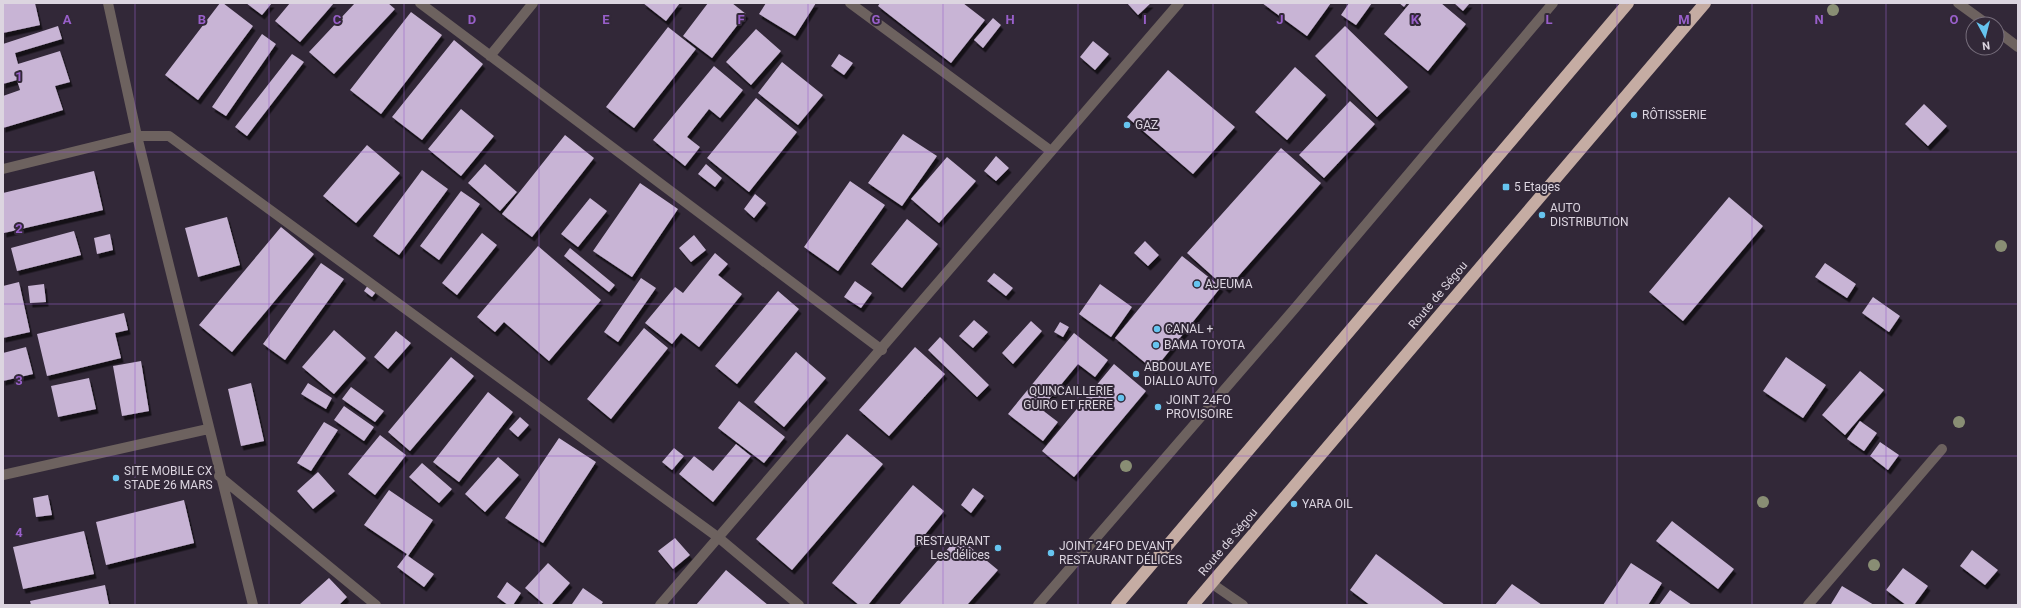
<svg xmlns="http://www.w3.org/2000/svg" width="2021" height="608" viewBox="0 0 2021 608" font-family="Roboto,sans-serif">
<defs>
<filter id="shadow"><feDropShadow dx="2.5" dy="4.5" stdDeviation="0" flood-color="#0009"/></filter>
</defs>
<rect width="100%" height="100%" fill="#322838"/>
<path fill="#c8b4d5" filter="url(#shadow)" d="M3 3H35L40 25 3 33Z
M220 3H223L253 26 198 100 165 75Z
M246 3H272L262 15Z
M290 3H334L300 42 275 21Z
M355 3H388L395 9 334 74 309 52Z
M643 3H680L666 21Z
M708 3H732L746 14 712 58 683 36Z
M766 3H816L795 36 759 14Z
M880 3H963L985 20 951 63 878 6Z
M1127 3H1151L1138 15Z
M1262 3H1331L1307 36Z
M1349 3H1372L1356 25 1341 15Z
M1399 3H1407L1404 7Z
M1410 3H1441L1466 24 1428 71 1384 34Z
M1454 3H1470L1463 11Z
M411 12 442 35 381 114 350 90Z
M993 18 1001 25 983 48 974 40Z
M58 26 62 39 15 53 18 64 60 51 70 82 55 86 63 110 3 128V96L20 90 17 80 3 84V44Z
M1345 26 1408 87 1377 117 1315 56Z
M668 27 696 49 634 128 606 107Z
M756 29 781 51 751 85 726 62Z
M262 34 276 44 226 116 212 107Z
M454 40 483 64 422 140 392 117Z
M1093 41 1109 54 1095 70 1080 57Z
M292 54 304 62 247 136 235 127Z
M839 54 853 63 844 75 831 66Z
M782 62 823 95 798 125 758 93Z
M714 66 743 90 720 118 709 109 687 137 700 147 685 166 653 140Z
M1295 67 1326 95 1287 140 1255 112Z
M1168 70 1235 127 1193 174 1127 117Z
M756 98 797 132 749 192 707 158Z
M1350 101 1375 124 1324 178 1299 155Z
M1924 104 1947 126 1928 146 1905 124Z
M461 109 494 136 461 176 428 149Z
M903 134 937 156 902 206 868 183Z
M565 135 594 158 532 237 502 214Z
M367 145 400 173 356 223 323 196Z
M1281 148 1321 183 1227 289 1187 253Z
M996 156 1009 168 996 181 984 171Z
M947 157 976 181 939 223 911 199Z
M485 164 517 192 500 211 468 183Z
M706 164 722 178 715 187 698 174Z
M422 170 448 189 399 255 373 236Z
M94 171 103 210 4 233 3 193Z
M850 181 885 205 838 271 804 247Z
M640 183 678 209 632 277 593 251Z
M461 191 480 204 439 260 420 246Z
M755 194 766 203 754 218 744 209Z
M1729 197 1763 226 1683 321 1649 292Z
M590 198 607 211 578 247 561 234Z
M227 217 240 265 198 277 185 228Z
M907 219 938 244 902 288 871 264Z
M281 227 314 254 232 352 199 325Z
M74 231 81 255 17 271 11 248Z
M482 233 497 245 457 295 442 283Z
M110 234 113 250 97 254 94 238Z
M694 235 706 250 691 262 679 248Z
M1145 241 1159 255 1148 266 1134 253Z
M538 246 601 300 549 361 504 322 495 332 477 317Z
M570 248 615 285 609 292 564 256Z
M715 253 728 264 718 275 742 294 699 347 681 333 672 344 645 323 675 287 683 293Z
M1182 256 1221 287 1154 370 1115 338Z
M321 263 344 279 285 360 263 344Z
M1825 263 1856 284 1847 298 1815 277Z
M994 273 1013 288 1006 296 987 281Z
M641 278 656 288 618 342 604 332Z
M855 281 872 293 861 308 844 297Z
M19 282 30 332 3 338V286Z
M44 284 46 302 30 303 28 286Z
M1100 284 1132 307 1111 337 1079 314Z
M368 285 376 292 372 297 364 291Z
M778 291 799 309 737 384 715 366Z
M1873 297 1900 316 1889 332 1862 313Z
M124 313 128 330 115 333 121 358 47 376 37 334Z
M974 320 988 332 973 348 959 336Z
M1031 321 1042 331 1013 364 1002 353Z
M1060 322 1069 327 1063 337 1054 332Z
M644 328 668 348 611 419 587 399Z
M334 330 366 358 334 394 302 367Z
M396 331 411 343 388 369 374 357Z
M1074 333 1108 360 1095 377 1078 364 1041 409 1058 422 1043 441 1008 414Z
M940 337 989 385 977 397 928 350Z
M26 347 33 374 3 381V353Z
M915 347 945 374 889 436 859 410Z
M796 352 826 378 784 427 754 402Z
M451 357 474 376 410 451 388 432Z
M1786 357 1826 385 1803 418 1763 391Z
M141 361 149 411 122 416 113 366Z
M1114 364 1146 391 1074 477 1042 451Z
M1860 371 1884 390 1845 435 1822 415Z
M89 378 96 409 58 417 51 386Z
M251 383 264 441 241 446 228 389Z
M308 383 332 398 326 409 301 394Z
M351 387 384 411 375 422 342 399Z
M488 392 513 412 459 482 433 462Z
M739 401 785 437 764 463 718 428Z
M344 406 374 427 364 441 334 420Z
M520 417 529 425 518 437 509 429Z
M1860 421 1877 433 1864 451 1847 439Z
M324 422 338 430 311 471 297 463Z
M847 434 883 464 792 570 756 539Z
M380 435 406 455 375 495 348 474Z
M559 438 596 462 543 543 505 518Z
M1880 442 1899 455 1888 470 1870 456Z
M736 444 751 456 713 502 679 474 694 456 713 471Z
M674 448 684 456 672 470 662 462Z
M498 457 519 475 485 512 465 494Z
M422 463 452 489 439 503 409 477Z
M318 472 335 491 313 509 297 491Z
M913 485 944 511 868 605H859L832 583Z
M973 488 984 496 971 513 961 505Z
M389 490 433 520 408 556 434 574 424 587 397 567 407 554 364 525Z
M48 495 52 515 36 517 33 498Z
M184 500 194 543 106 565 96 522Z
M1672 521 1734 569 1718 589 1656 541Z
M84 531 94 574 23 589 13 547Z
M958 537 998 570 967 605H899Z
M675 538 690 555 673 569 658 551Z
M1972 550 1998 570 1985 585 1960 566Z
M1376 554 1445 605H1370L1350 590Z
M548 563 570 583 551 605H545L525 588Z
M1631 563 1662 583 1648 605H1603Z
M1903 568 1928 586 1914 605H1906L1886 590Z
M726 570 768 605H696Z
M329 578 347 597 339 605H299Z
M507 582 521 593 513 605H508L497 597Z
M1512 584 1542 605H1495Z
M105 585 109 605H31L30 601Z
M1842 586 1874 605 1831 604Z
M583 588 603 602 601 605 572 604Z
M1670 590 1692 605H1659Z"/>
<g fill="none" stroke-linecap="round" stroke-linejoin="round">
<path stroke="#6d625f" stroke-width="10" d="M108 3 137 136 253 605
M420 3 882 350
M850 3 1051 151
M1958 3 1987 24
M1997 31 2018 47
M490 56 533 3
M3 169 137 136H169L719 538 799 605
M3 475 208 429
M219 476 376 605
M1211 583 1243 605
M660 605 1179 3
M1038 605 1296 307 1553 3
M1808 605 1942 449"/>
<path stroke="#c5aca3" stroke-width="12" d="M1117 605 1628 3
M1193 605 1705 3"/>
</g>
<g fill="#898e74">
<circle cx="1833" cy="10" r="6"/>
<circle cx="2001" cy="246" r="6"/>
<circle cx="1959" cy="422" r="6"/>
<circle cx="1126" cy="466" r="6"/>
<circle cx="1763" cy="502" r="6"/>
<circle cx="1874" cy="565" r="6"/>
</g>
<path fill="none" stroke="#985fc9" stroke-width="1" stroke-opacity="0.55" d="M135 3V605M269 3V605M404 3V605M539 3V605M674 3V605M808 3V605M943 3V605M1078 3V605M1213 3V605M1347 3V605M1482 3V605M1617 3V605M1752 3V605M1886 3V605M3 152H2018M3 304H2018M3 456H2018"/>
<g fill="#66c4ef" stroke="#322838" stroke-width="1.5">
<circle cx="1634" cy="115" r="4"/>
<circle cx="1127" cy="125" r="4"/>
<rect x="1502" y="183" width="8" height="8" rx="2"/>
<circle cx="1542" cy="215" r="4"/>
<circle cx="1197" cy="284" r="4"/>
<circle cx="1157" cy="329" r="4"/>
<circle cx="1156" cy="345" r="4"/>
<circle cx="1136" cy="374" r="4"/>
<circle cx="1121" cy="398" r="4"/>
<circle cx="1158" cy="407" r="4"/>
<circle cx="116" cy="478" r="4"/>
<circle cx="1294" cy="504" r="4"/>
<circle cx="998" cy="548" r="4"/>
<circle cx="1051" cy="553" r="4"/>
</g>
<g text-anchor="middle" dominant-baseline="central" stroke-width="4" stroke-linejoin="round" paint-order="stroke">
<g font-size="12" fill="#dcd5e0" stroke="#322838" text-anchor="start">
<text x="1642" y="115">RÔTISSERIE</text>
<text x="1135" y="125">GAZ</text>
<text x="1514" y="187">5 Etages</text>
<text x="1550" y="208">AUTO<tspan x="1550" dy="14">DISTRIBUTION</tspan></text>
<text x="1205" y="284">AJEUMA</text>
<text x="1165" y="329">CANAL +</text>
<text x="1164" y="345">BAMA TOYOTA</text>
<text x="1144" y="367">ABDOULAYE<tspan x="1144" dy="14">DIALLO AUTO</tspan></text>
<text x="1113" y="391" text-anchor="end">QUINCAILLERIE<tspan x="1113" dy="14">GUIRO ET FRERE</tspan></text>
<text x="1166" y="400">JOINT 24FO<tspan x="1166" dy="14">PROVISOIRE</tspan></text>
<text x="124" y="471">SITE MOBILE CX<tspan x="124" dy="14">STADE 26 MARS</tspan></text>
<text x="1302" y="504">YARA OIL</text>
<text x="990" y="541" text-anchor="end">RESTAURANT<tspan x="990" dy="14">Les délices</tspan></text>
<text x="1059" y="546">JOINT 24FO DEVANT<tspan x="1059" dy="14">RESTAURANT DÉLICES</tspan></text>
</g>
<g font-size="12" fill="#dcd5e0" stroke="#322838">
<text transform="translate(1438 295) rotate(-50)">Route de Ségou</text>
<text transform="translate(1228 542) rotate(-50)">Route de Ségou</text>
</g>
</g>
<g font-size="13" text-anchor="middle" font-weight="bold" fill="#985fc9" stroke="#322838" stroke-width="4" stroke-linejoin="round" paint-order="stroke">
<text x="67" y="24">A</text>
<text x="202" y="24">B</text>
<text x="337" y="24">C</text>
<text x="472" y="24">D</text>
<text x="606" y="24">E</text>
<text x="741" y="24">F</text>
<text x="876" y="24">G</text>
<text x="1010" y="24">H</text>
<text x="1145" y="24">I</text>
<text x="1280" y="24">J</text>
<text x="1415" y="24">K</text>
<text x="1549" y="24">L</text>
<text x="1684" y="24">M</text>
<text x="1819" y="24">N</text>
<text x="1954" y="24">O</text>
<text x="19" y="81">1</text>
<text x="19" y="233">2</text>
<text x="19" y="385">3</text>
<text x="19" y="537">4</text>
</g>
<rect width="2021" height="608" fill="none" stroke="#dcd5e0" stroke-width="8"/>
<g transform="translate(1985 36) rotate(173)"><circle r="19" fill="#322838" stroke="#766d7b"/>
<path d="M0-3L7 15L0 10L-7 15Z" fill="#66c4ef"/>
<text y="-6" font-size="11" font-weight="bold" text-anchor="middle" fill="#dcd5e0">N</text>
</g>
</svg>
